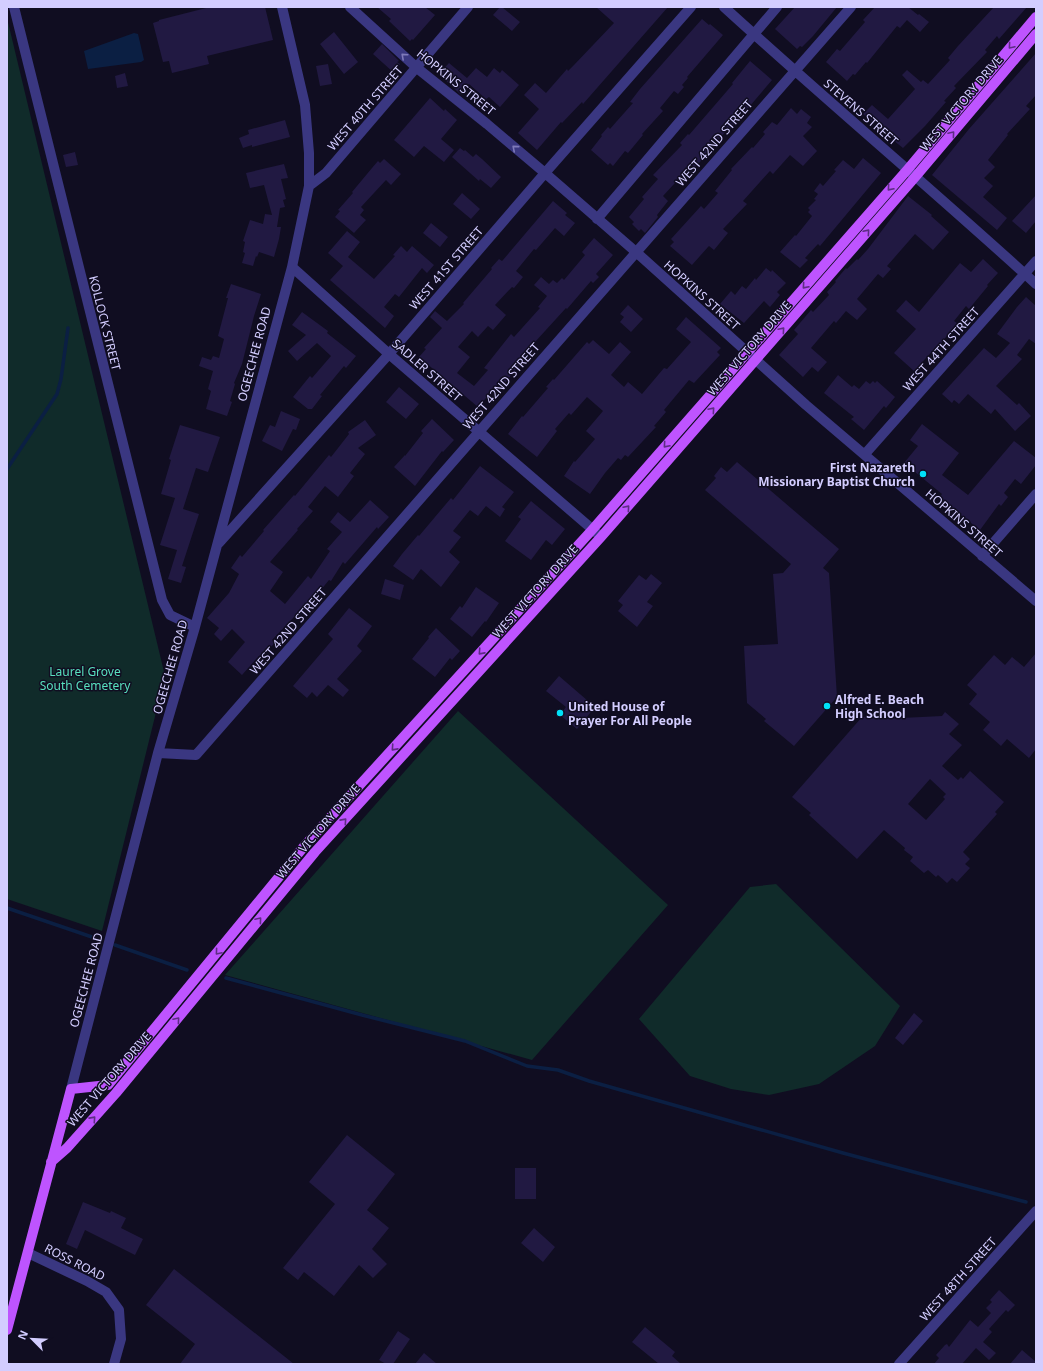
<svg xmlns="http://www.w3.org/2000/svg" width="1043" height="1371" viewBox="0 0 1043 1371" font-family="'Noto Sans',sans-serif">
<rect width="100%" height="100%" fill="#100d21"/>
<path fill="#102b2a" d="M7 18 165 676 102 931 7 899Z
M458 711 668 905 532 1060 225 975Z
M776 884 900 1006 875 1046 819 1084 769 1095 731 1089 690 1076 639 1019 750 887Z"/>
<path fill="#0b1f43" d="M134 33 138 34 144 60 141 62 88 69 84 51Z"/>
<g fill="none" stroke-linecap="round" stroke-linejoin="round">
<path stroke="#0b1f43" stroke-width="3.5" d="M7 469 57 394 61 379 68 328
M7 908 92 937
M115 945 187 970
M226 978 362 1015 465 1041 527 1066 558 1070 589 1081 843 1153 1026 1202"/>
</g>
<path fill="#211942" fill-rule="evenodd" d="M210 7H265L273 40 207 56 209 64 172 73 169 61 163 62 153 23 159 21V20Z
M377 7H425L435 15 413 40 412 39 410 41 389 21 391 19Z
M500 7H502L520 22 512 31 493 15Z
M596 7H668L583 104 582 102 562 123 561 122 537 150 518 133 539 109 524 95 535 83 546 93 567 69 568 71 574 65 614 23Z
M795 7H837L813 36 802 47 800 46 797 49 775 29Z
M875 7H908L918 15 919 14 929 22 920 32 907 20 900 28 897 26 867 63 866 62 855 75 853 74 847 81 826 62 837 49 840 51 865 22 863 20Z
M994 7H1027L999 39 997 36 985 50 987 52 954 86 956 88 944 101 946 102 925 126 903 148 893 140 894 139 874 121 873 122 863 114 872 105 888 119 915 89 902 75 907 70 921 82 923 80 928 84 950 60 948 58 958 46Z
M702 19 709 25 710 24 723 35 687 77 688 78 682 85 684 87 678 94 674 91 660 108 663 111 642 134 643 135 628 153 625 151 613 166 610 163 608 165 591 150 602 136 601 135 608 127 610 129 617 121 633 103 630 102 640 89Z
M334 32 358 62 344 74 320 44Z
M382 44 399 61 397 62 400 64 393 72 373 54Z
M1036 53V95L1026 106 1030 109 1007 134 1008 135 988 160 995 167 984 178 993 186 983 197 1007 218 997 230 932 175 969 129Z
M750 61 772 80 738 120 728 133 726 131 689 175 685 172 663 196 668 201 657 215 658 217 645 233 641 229 639 231 632 224 634 222 629 217 644 199 642 197 658 179 653 175 682 145 680 143 688 134 689 135 733 84 732 83Z
M449 63 467 78 476 68 487 77 494 68 500 73 502 70 519 85 500 107 489 97 486 99 469 84 460 94 439 74Z
M328 64 332 84 320 86 316 66Z
M125 73 128 86 117 88 115 76Z
M430 98 444 111 445 109 457 120 441 139 454 150 444 162 424 146 414 157 394 140Z
M791 108 797 114 801 109 811 117 807 123 812 127 803 136 817 151 803 166 790 155 773 174 770 171 769 172 743 201 747 204 723 229 728 233 714 250 709 246 708 247 692 265 670 246 674 242 671 239 701 206 704 209 718 193 715 191 732 170 731 169 752 147 753 148 765 134 763 132 772 122 777 125Z
M285 120 290 137 252 147V145L243 148 239 138 249 134 248 130Z
M460 148 464 151 465 150 473 157 476 154 482 159 501 177 491 188 480 179 479 181 452 157Z
M75 152 78 165 66 167 63 155Z
M863 158 881 173 820 246 818 244 805 258 808 260 800 268 780 252 795 235 796 236 812 216 808 212 810 210 808 208 816 200 814 199 818 194 814 191 820 183 823 186 836 171 834 170 843 160 854 169Z
M384 159 401 174 391 185 386 180 361 207 364 210 360 215 366 220 354 233 335 217 340 211 338 210 353 193 352 192 372 168 378 161 380 163Z
M284 164 288 178 281 179 286 199 283 200 285 207 280 208 277 227H281L279 239 274 257 259 252 257 257 256 256 253 266 242 263 245 253 243 252 245 242 243 241 250 220 263 224 265 214 272 215 264 185 250 188 246 173Z
M462 193 480 209 471 219 453 204Z
M1036 195V221L1026 233 1012 221Z
M908 196 932 215 931 216 949 232 933 250 915 234 887 266 891 269 883 278 878 274 857 299 867 309 857 320 846 311 836 323 834 321 811 348 827 362 818 372 812 367 803 377 779 355 798 334 794 330 811 310 813 312 829 295 827 292 836 282 835 281 846 268 847 269 857 259 858 260 868 249Z
M553 201 567 213 565 215 575 223 564 236 555 228 536 250 534 249 516 271 523 277 514 288 512 287 495 305 506 315 493 330 488 326 478 337 472 331 458 347 470 357 457 373 474 386 488 370 484 368 511 334 514 337 540 308 538 307 547 296 534 285 541 277 549 284 553 280 557 283 562 278 564 280 585 255 582 252 594 238 613 255 596 274 599 277 593 283 591 281 567 309 566 308 535 342H534L521 357 524 359 504 384 501 381 478 407 419 357 426 349 424 348 442 328 430 317 435 311 447 321 464 304 463 303 492 269 491 268 499 259 502 261 503 260Z
M431 223 448 237 440 247 423 233Z
M347 231 360 242 348 257 374 279 395 256 393 255 401 246 407 252 412 246 434 265 427 273 422 268 399 297 395 294 384 307 394 316 385 328 330 280 343 266 328 253Z
M983 259 998 273 987 285 988 286 969 309 966 306 954 321 957 323 938 347 937 346 914 371 894 353 916 329 896 311 906 300 919 312 960 263 971 272Z
M766 268 771 272 772 270 786 283 777 292 780 295 770 307 764 301 744 323 720 304 731 291 735 295 742 286 746 289 755 278 756 280Z
M231 284 261 294 254 316 242 364 234 383 235 384 230 401 232 402 227 416 206 409 211 391 208 389 213 371 199 366 202 357 211 360 213 356 219 358 224 339 218 336 228 298H226Z
M1026 297 1036 306V344L1029 339 1017 355 1022 359 996 386 1017 405 1019 403 1031 416 1015 431 995 409 991 414 968 394 959 404 954 400 952 403 942 394 984 348 996 358 1010 343 997 334 1017 307Z
M628 305 643 319 631 332 620 322 624 317 620 314Z
M302 312 328 331 327 333 356 356 346 368 344 366 320 395 322 396 312 409H308L293 397 310 376 312 378 331 356 317 343 297 361 288 351 306 335 292 325Z
M686 317 721 348 717 352 720 355 694 383 689 380 664 410 666 412 654 426 656 427 628 457 625 455 621 460 618 458 605 473 590 494 564 476 574 461 575 462 595 439 586 431 603 411 587 397 571 415 569 413 555 429 557 431 537 457 508 434 522 416 523 417 548 388 546 387 553 379 554 380 587 342 589 344 593 340 609 354 620 342 631 352 611 375 624 387 628 382 642 394 664 368 667 369 691 342 676 329Z
M838 375 852 387 854 385 859 389 866 381 870 384 873 381 875 383 877 381 895 397 886 408 884 406 864 430 851 419 854 417 824 393Z
M399 387 419 404 406 419 386 402Z
M281 411 300 419 296 430 293 429 282 451 262 441 270 425 275 427Z
M432 419 454 440 443 452 442 451 415 486 394 467 405 455V456L423 433 421 431Z
M365 420 376 435 358 448 365 454 350 473 354 476 338 497 325 486 308 507 313 511 297 529 298 530 270 562 283 572 270 591 285 604 308 576 311 579 330 551 327 549 342 532 330 522 338 512 350 522 370 500 389 517 378 529 377 527 345 564 343 562 331 581 329 580 297 619 294 617 272 640 275 643 260 657 259 656 242 675 228 662 245 642 232 629 221 641 214 634 219 628 207 618 229 593 239 574 231 568 240 555 242 557 264 531 263 530 294 495 295 496 329 455 331 457 349 434 348 432Z
M922 424 959 453 942 475 968 495 1014 441 1036 458V465L1021 484 1015 479 1004 493 1008 497 1001 506 999 504 980 530 939 498 942 494 904 463 918 446 910 440Z
M180 425 220 437 208 472 196 468 183 509 199 514 182 566 186 567 181 583 168 579 177 550 160 545 175 498 161 494 171 460 169 459Z
M737 462 839 549 823 568 829 573 837 697 794 746 764 721 766 719 747 703 744 646 778 644 773 574 783 573 791 564 705 490 716 478 714 476 721 467 727 472Z
M480 466 514 492 502 507 505 509 500 517 486 506 478 516 470 510 453 531 461 537 449 552 460 562 441 587 421 569 413 580 393 566 402 554 418 535 419 536 451 498 453 500Z
M531 501 565 529 552 545 546 540 531 560 505 541 521 519 518 517Z
M651 574 662 583 647 602 653 606 637 627 618 611 623 605 618 601 639 575 646 580Z
M385 579 404 585 400 600 381 594Z
M476 587 499 603 486 622 485 621 472 637 450 619 460 606 462 608Z
M349 608 372 626 357 646 362 651 337 679 349 690 343 697 328 685 317 697 312 692 307 698 293 686 333 639 328 634Z
M436 628 460 651 452 660 450 658 435 677 412 659 429 638 428 637Z
M1036 653V749L1029 758 1007 739 1001 746 983 730 990 722 969 704 977 694 967 685 994 655 1005 665 1012 657 1024 667Z
M559 676 595 707 577 729 560 715 566 707 546 691Z
M945 712 959 724 949 734 962 745 942 766 958 780 961 777 963 779 970 771 1004 802 995 812 997 814 963 852 970 859 965 864 970 868 957 882 952 878 947 883 938 875 936 877 928 870 924 873 910 861 913 857 904 850 905 848 884 830 857 859 809 815 811 813 792 797 862 717 881 716V719L942 716ZM930 779 946 794 943 797 945 799 926 820 908 804Z
M914 1013 923 1021 903 1045 895 1038Z
M347 1135 395 1174 367 1210 389 1228 372 1249 387 1264 373 1278 359 1265 334 1296 304 1272 298 1280 283 1268 335 1204 309 1182Z
M515 1168H536V1199H515Z
M83 1202 110 1213 111 1211 126 1218 121 1228 143 1239 135 1255 85 1230 77 1249 66 1244Z
M534 1228 555 1247 543 1262 521 1243Z
M174 1269 294 1364H180L195 1344 146 1305Z
M999 1290 1015 1305 1008 1312 1006 1310 989 1329 992 1332 983 1342 996 1353 989 1360 976 1348 962 1364H934L939 1358 936 1355 945 1345 947 1344 949 1347 970 1320 978 1327 991 1313 986 1308 992 1302 990 1300Z
M645 1327 675 1352 672 1356 681 1364H659L632 1342Z
M398 1331 410 1339 393 1364H386L379 1360Z
M1022 1350 1036 1362V1364H1010Z
M424 1353 437 1364H415Z"/>
<g fill="none" stroke-linecap="round" stroke-linejoin="round">
<path stroke="#3a3781" stroke-width="10" d="M14 7 162 600 170 615 195 627
M350 7 417 68 487 124 545 173 636 252 806 405 1036 601
M724 7C827 101 933 190 1036 284
M309 186 326 173 468 7
M597 219 777 7
M292 267 389 354 599 535
M865 454 1036 261
M219 543 389 354 545 173 691 7
M982 556 1036 494
M158 753 196 755 851 7
M71 1089 158 753 195 627 292 267 309 186V153L305 105 282 7
M28 1253 87 1281 106 1292 119 1310 121 1339 114 1364
M899 1364 1036 1211"/>
<path stroke="#be54ff" stroke-width="10" d="M51 1162 67 1148 116 1093 315 852 601 537 916 176 1036 34
M7 1330 71 1089 108 1085 306 844 592 530 908 169 1036 17"/>
</g>
<defs><path id="oneway-chevron" d="M-2-3.5L2.5 0L-2 3.5" fill="none" stroke-width="1.6" stroke-linecap="round" stroke-linejoin="round"/></defs>
<g stroke="#5e2d85">
<use href="#oneway-chevron" transform="translate(1011 46) rotate(130)"/>
<use href="#oneway-chevron" transform="translate(952 134) rotate(-50)"/>
<use href="#oneway-chevron" transform="translate(890 188) rotate(131)"/>
<use href="#oneway-chevron" transform="translate(867 232) rotate(-49)"/>
<use href="#oneway-chevron" transform="translate(805 286) rotate(131)"/>
<use href="#oneway-chevron" transform="translate(782 330) rotate(-49)"/>
<use href="#oneway-chevron" transform="translate(712 410) rotate(-49)"/>
<use href="#oneway-chevron" transform="translate(666 445) rotate(131)"/>
<use href="#oneway-chevron" transform="translate(627 508) rotate(-49)"/>
<use href="#oneway-chevron" transform="translate(481 652) rotate(132)"/>
<use href="#oneway-chevron" transform="translate(394 748) rotate(132)"/>
<use href="#oneway-chevron" transform="translate(344 821) rotate(-48)"/>
<use href="#oneway-chevron" transform="translate(259 920) rotate(-50)"/>
<use href="#oneway-chevron" transform="translate(218 952) rotate(130)"/>
<use href="#oneway-chevron" transform="translate(177 1020) rotate(-50)"/>
<use href="#oneway-chevron" transform="translate(93 1119) rotate(-48)"/>
</g>
<g stroke="#7f7aba">
<use href="#oneway-chevron" transform="translate(404 56) rotate(-138)"/>
<use href="#oneway-chevron" transform="translate(515 148) rotate(-139)"/>
</g>
<g fill="#00e1f8" stroke="#100d21" stroke-width="1.5">
<circle cx="923" cy="474" r="4"/>
<circle cx="827" cy="706" r="4"/>
<circle cx="560" cy="713" r="4"/>
</g>
<g text-anchor="middle" dominant-baseline="central" stroke-width="3" stroke-linejoin="round" paint-order="stroke">
<g font-size="12" fill="#d3cdff" stroke="#100d21">
<text transform="translate(456 82) rotate(39)">HOPKINS STREET</text>
<text transform="translate(961 103) rotate(-50)">WEST VICTORY DRIVE</text>
<text transform="translate(365 108) rotate(-49)">WEST 40TH STREET</text>
<text transform="translate(861 112) rotate(41)">STEVENS STREET</text>
<text transform="translate(714 143) rotate(-49)">WEST 42ND STREET</text>
<text transform="translate(446 268) rotate(-49)">WEST 41ST STREET</text>
<text transform="translate(702 295) rotate(42)">HOPKINS STREET</text>
<text transform="translate(105 323) rotate(76)">KOLLOCK STREET</text>
<text transform="translate(749 348) rotate(-49)">WEST VICTORY DRIVE</text>
<text transform="translate(941 349) rotate(-48)">WEST 44TH STREET</text>
<text transform="translate(254 354) rotate(-75)">OGEECHEE ROAD</text>
<text transform="translate(427 370) rotate(41)">SADLER STREET</text>
<text transform="translate(501 386) rotate(-49)">WEST 42ND STREET</text>
<text transform="translate(964 523) rotate(41)">HOPKINS STREET</text>
<text transform="translate(535 591) rotate(-48)">WEST VICTORY DRIVE</text>
<text transform="translate(288 631) rotate(-49)">WEST 42ND STREET</text>
<text transform="translate(170 667) rotate(-74)">OGEECHEE ROAD</text>
<text transform="translate(318 831) rotate(-49)">WEST VICTORY DRIVE</text>
<text transform="translate(86 980) rotate(-75)">OGEECHEE ROAD</text>
<text transform="translate(109 1079) rotate(-49)">WEST VICTORY DRIVE</text>
<text transform="translate(75 1262) rotate(27)">ROSS ROAD</text>
<text transform="translate(958 1279) rotate(-48)">WEST 48TH STREET</text>
</g>
<g font-size="12" font-weight="bold" fill="#d3cdff" stroke="#100d21" text-anchor="start">
<text x="915" y="467" text-anchor="end">First Nazareth<tspan x="915" dy="14">Missionary Baptist Church</tspan></text>
<text x="835" y="699">Alfred E. Beach<tspan x="835" dy="14">High School</tspan></text>
<text x="568" y="706">United House of<tspan x="568" dy="14">Prayer For All People</tspan></text>
</g>
<g font-size="12" fill="#58e0be" stroke="#100d21">
<text x="85" y="671">Laurel Grove<tspan x="85" dy="14">South Cemetery</tspan></text>
</g>
</g>
<rect width="1043" height="1371" fill="none" stroke="#d3cdff" stroke-width="16"/>
<g transform="translate(32 1339) rotate(294)" stroke="#100d21" stroke-width="3" paint-order="stroke">
<path d="M0-3L7 15L0 10L-7 15Z" fill="#d3cdff"/>
<text y="-6" font-size="11" font-weight="bold" text-anchor="middle" fill="#d3cdff">N</text>
</g>
</svg>
